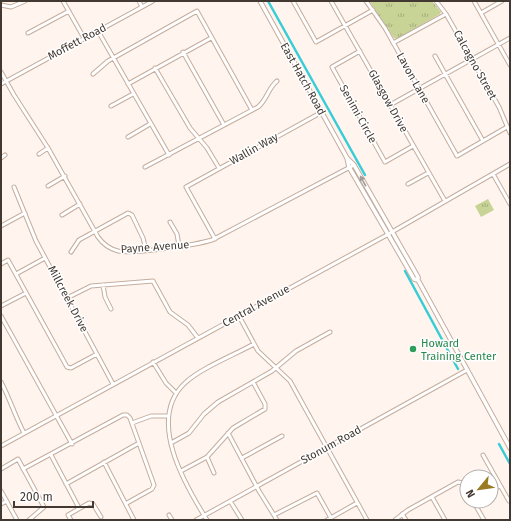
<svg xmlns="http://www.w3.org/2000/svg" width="511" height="521" viewBox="0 0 511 521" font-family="'Fira Sans',sans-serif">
<defs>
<pattern id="grass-tufts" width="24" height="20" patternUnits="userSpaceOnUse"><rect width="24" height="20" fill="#c7d496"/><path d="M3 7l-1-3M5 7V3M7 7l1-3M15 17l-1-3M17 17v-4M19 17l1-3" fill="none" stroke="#a3ad7b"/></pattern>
</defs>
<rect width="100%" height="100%" fill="#fff4ee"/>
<path fill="url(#grass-tufts)" d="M432 1 441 12 440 14 397 39 394 38 370 2Z
M488 199 494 210 481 217 475 206Z"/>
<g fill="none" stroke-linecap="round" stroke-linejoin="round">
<path stroke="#38cdd6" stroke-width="2.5" d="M268 1 365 175
M405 271 458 369
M499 444 510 464"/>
<g stroke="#c5ad9e" stroke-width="5">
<path id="minor" d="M63 1 84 38
M139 1 142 7
M293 1 316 42 373 10
M331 1 445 201
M366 1 385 28 457 156 507 127
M436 1 446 14 499 107 510 133
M474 1 510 65
M1 5 11 7 25 1
M481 13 502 1
M98 31 169 155
M28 33 69 11
M393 43 446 14
M360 51 332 67 385 162 413 146
M183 52 224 125
M435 56 483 141
M155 68 190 128 207 148 219 168
M1 72 14 95 48 148 98 237C103 244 110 249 118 251 134 254 196 245 212 240L354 165
M93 74 108 61 197 11 252 110
M1 84 153 1
M128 84 211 38
M390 105 510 38
M111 106 133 94
M128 137 150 124
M39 154 48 148
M1 158 5 155
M145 167 258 107C267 100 268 88 277 81
M493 174 510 204
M408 184 428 173
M48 186 65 176
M14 187 36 241 113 384
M62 215 80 204
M170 222 177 234 179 246
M1 226 25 213
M215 239 186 187 322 112
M71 252 79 240 128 213 132 215 143 238 146 250
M1 264 8 260 67 367 71 368 97 354
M16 274 45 258
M103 285 105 297 111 309
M67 298 91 286 153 281 170 312 188 325 198 338
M1 306 26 293
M1 316 72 444
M239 316 258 351 290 381 367 520
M153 362 166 383 176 393
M1 382C10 399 15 416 24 433
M132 423 151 416H168
M228 433 259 491 277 520
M171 443 189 433 204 414 218 402 272 371 296 351 330 332
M1 446 385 236 510 164
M51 455 79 508
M483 455 509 501
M207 457 214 473
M242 458 282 436
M104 462 134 520
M1 469 18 459 44 507 29 520
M23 469 123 415H127L130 418 154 485 152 489 127 503
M181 471 207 457 233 428 265 409V404L253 382
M66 484 139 443
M491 490 500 486
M1 491 17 520
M432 497 445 520
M230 501 242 520
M473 501 484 520
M1 504 7 501
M402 514 406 520
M169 515 172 520
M274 515 317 493 331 518
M71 520 68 515 89 503 93 504 101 517
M196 520 467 370
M207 520C185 485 146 419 185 383 201 368 234 355 254 344
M327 520 357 503
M395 520 408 510 458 482 463 483 467 490"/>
</g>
<g stroke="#c5ad9e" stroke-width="5.5">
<path id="major" d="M260 1 347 158 354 165 418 277V280L510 448
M347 158 349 167 414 279 418 280"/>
</g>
<use href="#minor" stroke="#fff" stroke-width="3"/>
<use href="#major" stroke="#fff" stroke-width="3.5"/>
</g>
<defs><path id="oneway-solid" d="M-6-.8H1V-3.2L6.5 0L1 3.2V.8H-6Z"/></defs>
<use fill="#a19c99" href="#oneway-solid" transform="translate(363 181) rotate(-119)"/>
<circle fill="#2e9e5b" stroke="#fff" stroke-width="1.5" cx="413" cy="349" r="4"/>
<g text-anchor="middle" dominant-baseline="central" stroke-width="3" stroke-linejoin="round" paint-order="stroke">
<g font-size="11" fill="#433933" stroke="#fff">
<text transform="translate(77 42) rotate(-28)">Moffett Road</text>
<text transform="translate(475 65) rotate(61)">Calcagno Street</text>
<text transform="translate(413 78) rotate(61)">Lavon Lane</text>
<text transform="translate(303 79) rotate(61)">East Hatch Road</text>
<text transform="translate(388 101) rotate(61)">Glasgow Drive</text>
<text transform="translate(358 114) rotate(61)">Senimi Circle</text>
<text transform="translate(254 149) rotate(-29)">Wallin Way</text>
<text transform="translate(155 247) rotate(-4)">Payne Avenue</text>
<text transform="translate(68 299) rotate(62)">Millcreek Drive</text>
<text transform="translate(256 306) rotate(-29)">Central Avenue</text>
<text transform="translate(331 445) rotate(-29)">Stonum Road</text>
</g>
<g font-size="11" fill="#27864d" stroke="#fff" text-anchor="start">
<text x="421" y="343">Howard<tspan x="421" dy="13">Training Center</tspan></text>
</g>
</g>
<rect width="511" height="521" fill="none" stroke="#433933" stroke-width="4"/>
<g transform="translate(479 489) rotate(241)"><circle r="19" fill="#ffffff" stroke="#b4b0ad"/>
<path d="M0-3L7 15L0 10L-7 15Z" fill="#9a7a23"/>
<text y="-6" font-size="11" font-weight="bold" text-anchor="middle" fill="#433933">N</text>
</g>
<path d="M14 501v6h79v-6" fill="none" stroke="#433933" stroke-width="2"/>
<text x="20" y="501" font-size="12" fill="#433933" stroke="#ffffff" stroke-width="3" paint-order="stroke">200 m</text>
</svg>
